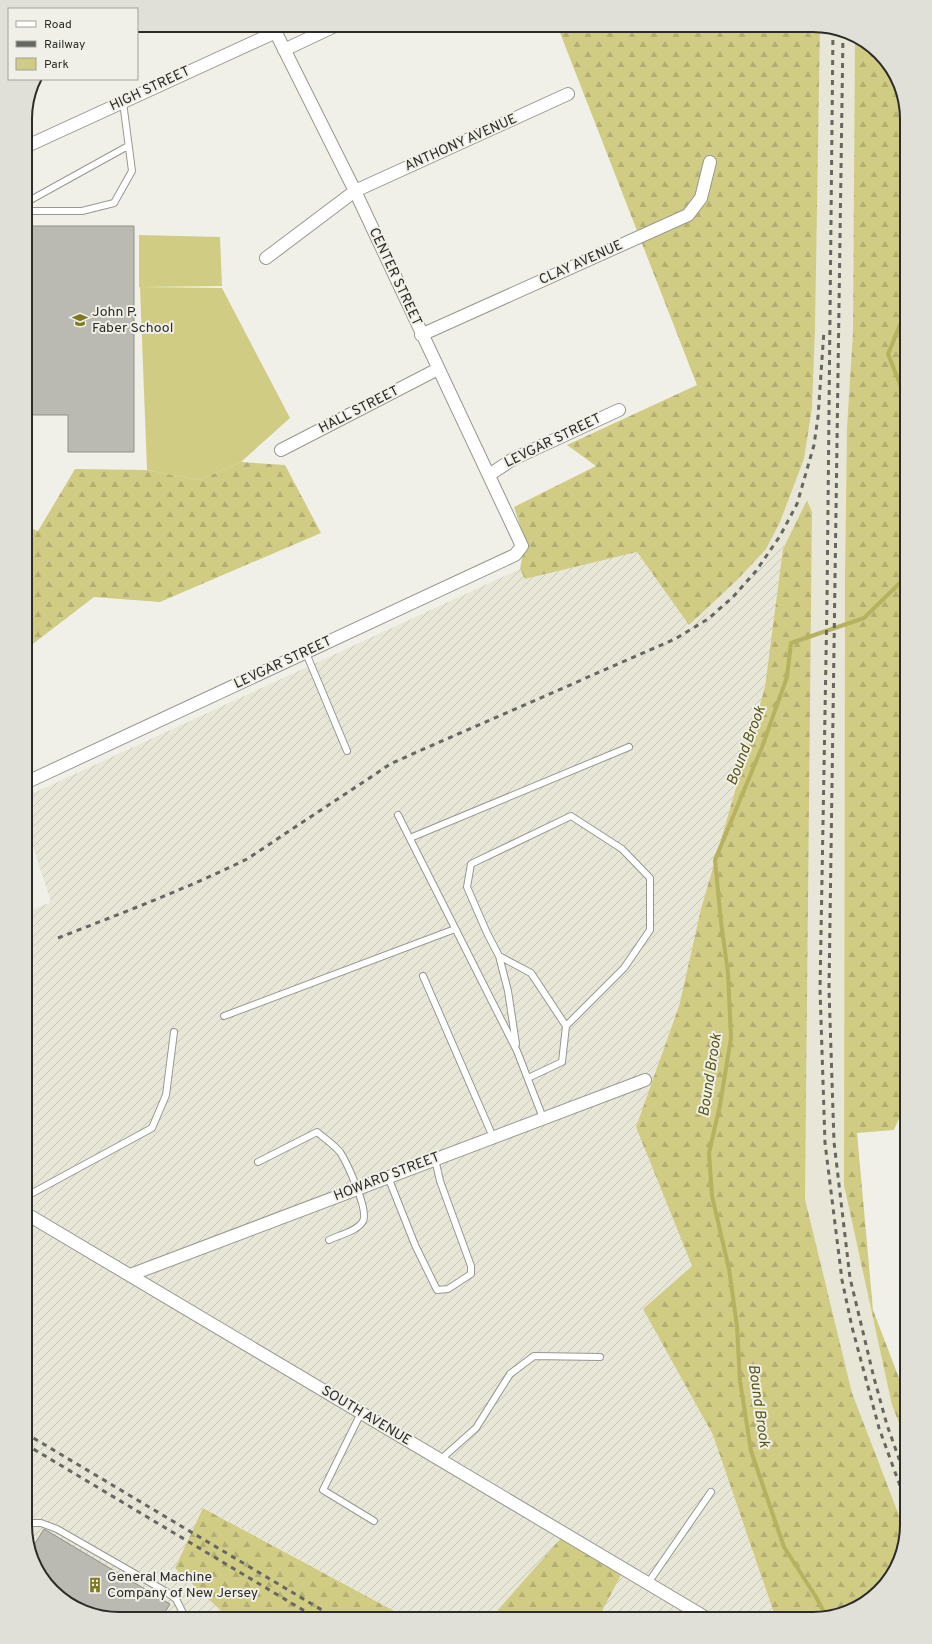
<svg xmlns="http://www.w3.org/2000/svg" width="932" height="1644" viewBox="0 0 932 1644" font-family="Overpass,sans-serif">
<defs>
<pattern id="industrial-furrows" width="10" height="10" patternUnits="userSpaceOnUse"><rect width="10" height="10" fill="#e7e6d7"/><path d="M-1 1l2-2M0 10L10 0M9 11l2-2" fill="none" stroke="#c6c5b9"/></pattern>
<pattern id="forest-firs" width="22" height="20" patternUnits="userSpaceOnUse"><rect width="22" height="20" fill="#d0cc84"/><path d="M5 1l3.5 6h-7zM16 11l3.5 6h-7z" fill="#b3af72"/></pattern>
</defs>
<rect width="100%" height="100%" fill="#f0f0e8"/>
<path fill="#e7e6d7" d="M820 25 855 37 853 332 847 427 845 573 844 1185 892 1405 907 1444V1525L905 1531 852 1393 805 1199 812 512 807 500 783 549 683 634 780 522 804 459 812 408 815 330Z"/>
<path fill="url(#industrial-furrows)" d="M785 545 765 687 701 909 679 1006 636 1127 692 1266 643 1309 713 1435 776 1619H598L622 1573 562 1538 490 1619H409L204 1508 175 1568 230 1619H113L67 1603 35 1566 25 1525V913L51 902 25 822V797L520 569 526 579 637 552 689 625 684 633Z"/>
<path fill="#d0cc84" d="M139 235 220 237 222 286 139 287Z
M140 287 222 288 290 418 241 462 199 480 147 470Z"/>
<path fill="url(#forest-firs)" d="M557 25H820L815 330 812 408 804 459 780 522 766 549 736 581 689 625 637 552 525 579 520 569 525 541 514 507 596 466 567 445 697 385Z
M855 37 866 41 897 78 907 119V565L902 584 907 586V1100L894 1130 857 1133 873 1310 907 1399V1444L892 1405 844 1185 845 573 847 427 853 332Z
M241 462 285 465 321 533 160 602 94 597 25 650V526L38 531 75 469 147 470 199 480Z
M807 500 812 512 805 1199 852 1393 905 1531 891 1577 854 1609 813 1619H776L713 1435 643 1309 692 1266 636 1127 679 1006 701 909 765 687 783 549Z
M203 1508 409 1619H230L175 1568Z
M562 1537 622 1573 598 1619H490Z"/>
<g fill="none" stroke-linecap="round" stroke-linejoin="round">
<path stroke="#b7b260" stroke-width="4" d="M907 394 902 389 888 354 907 308
M826 1616 816 1597 784 1547 751 1451 740 1381 737 1326 729 1269 712 1196 709 1153 720 1105 731 1038 728 973 721 922 715 860 762 747 787 677 791 643 864 618 907 576"/>
</g>
<path fill="#babab3" stroke="#91908a" d="M25 226H134V452H68V415H25Z
M44 1529 170 1604 161 1619H113L67 1603 35 1566 31 1550Z"/>
<g fill="none" stroke-linecap="round" stroke-linejoin="round">
<g stroke="#989891" stroke-width="8">
<path id="service" d="M25 203 128 146
M25 211H82L114 203 132 171 123 102
M306 653 347 751
M398 815 517 1051 543 1118
M410 838 629 747
M499 956 508 991 516 1044
M423 976 493 1137
M224 1016 455 929
M528 1078 562 1062 566 1026 624 968 650 930V878L622 849 571 816 471 864 467 887 487 933 499 956 531 973 566 1026
M258 1162 317 1132C324 1138 334 1145 340 1152 347 1163 369 1210 363 1221 358 1231 339 1235 329 1240
M388 1177 415 1245 437 1290 448 1289 471 1274V1266L440 1181 435 1159
M25 1197 152 1128 166 1095 174 1032
M361 1413 323 1490 374 1521
M440 1460 476 1428 510 1374 534 1356 600 1357
M25 1523H41L57 1529 165 1591 176 1599 186 1619
M648 1583 711 1492"/>
</g>
<g stroke="#989891" stroke-width="14">
<path id="minor" d="M284 50 337 25
M25 147 276 32
M266 258 355 191 568 94
M421 335 688 215 701 198 710 162
M281 450 438 369
M489 475 513 459 619 410
M25 783 515 555 522 546 355 191 272 25
M25 1213 708 1619
M130 1275 645 1080"/>
</g>
<use href="#service" stroke="#fff" stroke-width="6"/>
<use href="#minor" stroke="#fff" stroke-width="12"/>
<path stroke="#666662" stroke-width="3" stroke-dasharray="5 5" stroke-linecap="butt" d="M833 30 827 602 820 989 825 1143 842 1280 852 1327 879 1428 907 1505
M843 33 829 989 834 1142 850 1278 874 1378 887 1425 907 1481
M58 938C122 913 186 889 247 859L392 763 675 639 708 619 733 597 756 571 780 536 797 504 814 445 818 417 824 330
M25 1433 337 1619
M25 1444 318 1619"/>
</g>
<defs>
<g id="school-bare" transform="scale(1.2)"><path d="M0-5L7-2L0 1L-7-2ZM-4 1L0 2.5L4 1V4Q0 6-4 4Z" fill="#7f791e" stroke="#f0f0e8" stroke-width="2.5" paint-order="stroke"/></g>
<g id="building-bare" transform="scale(1.2)"><path d="M-4-6H4V6H1V3H-1V6H-4ZM-2.5-4.3h1.7v1.8h-1.7ZM.8-4.3h1.7v1.8H.8ZM-2.5-1h1.7V.8h-1.7ZM.8-1h1.7V.8H.8Z" fill="#7f791e" stroke="#f0f0e8" stroke-width="2.5" paint-order="stroke"/></g>
</defs>
<g fill-rule="evenodd">
<use href="#school-bare" x="80" y="320"/>
<use href="#building-bare" x="95" y="1585"/>
</g>
<g text-anchor="middle" dominant-baseline="central" stroke-width="4" stroke-linejoin="round" paint-order="stroke">
<g font-size="14" fill="#2b2b28" stroke="#f0f0e8">
<text transform="translate(150 89) rotate(-25)">HIGH STREET</text>
<text transform="translate(461 143) rotate(-24)">ANTHONY AVENUE</text>
<text transform="translate(581 263) rotate(-24)">CLAY AVENUE</text>
<text transform="translate(395 277) rotate(65)">CENTER STREET</text>
<text transform="translate(359 410) rotate(-27)">HALL STREET</text>
<text transform="translate(553 441) rotate(-26)">LEVGAR STREET</text>
<text transform="translate(283 663) rotate(-25)">LEVGAR STREET</text>
<text transform="translate(387 1177) rotate(-21)">HOWARD STREET</text>
<text transform="translate(366 1416) rotate(31)">SOUTH AVENUE</text>
</g>
<g font-size="14" fill="#2b2b28" stroke="#f0f0e8" text-anchor="start">
<text x="92" y="312">John P.<tspan x="92" dy="16">Faber School</tspan></text>
<text x="107" y="1577">General Machine<tspan x="107" dy="16">Company of New Jersey</tspan></text>
</g>
<g font-size="15" font-style="italic" fill="#585416" stroke="#f0f0e8">
<text transform="translate(747 746) rotate(-69)">Bound Brook</text>
<text transform="translate(711 1075) rotate(-81)">Bound Brook</text>
<text transform="translate(758 1406) rotate(82)">Bound Brook</text>
</g>
</g>
<path d="M0 0H932V1644H0ZM119 32H813A87 87 0 0 1 900 119V1525A87 87 0 0 1 813 1612H119A87 87 0 0 1 32 1525V119A87 87 0 0 1 119 32Z" fill="#e0e0d9" fill-rule="evenodd"/>
<path fill="none" stroke="#2b2b28" stroke-width="2" d="M119 32H813A87 87 0 0 1 900 119V1525A87 87 0 0 1 813 1612H119A87 87 0 0 1 32 1525V119A87 87 0 0 1 119 32Z"/>
<rect x="8" y="8" width="130" height="72" fill="#f0f0e8" stroke="#a1a19b"/>
<rect x="16" y="21" width="20" height="6" fill="#ffffff" stroke="#a1a19b"/>
<text x="44" y="28" font-size="12" fill="#2b2b28">Road</text>
<rect x="16" y="41" width="20" height="6" fill="#666662" stroke="#a1a19b"/>
<text x="44" y="48" font-size="12" fill="#2b2b28">Railway</text>
<rect x="16" y="58" width="20" height="12" fill="#d0cc84" stroke="#a1a19b"/>
<text x="44" y="68" font-size="12" fill="#2b2b28">Park</text>
</svg>
